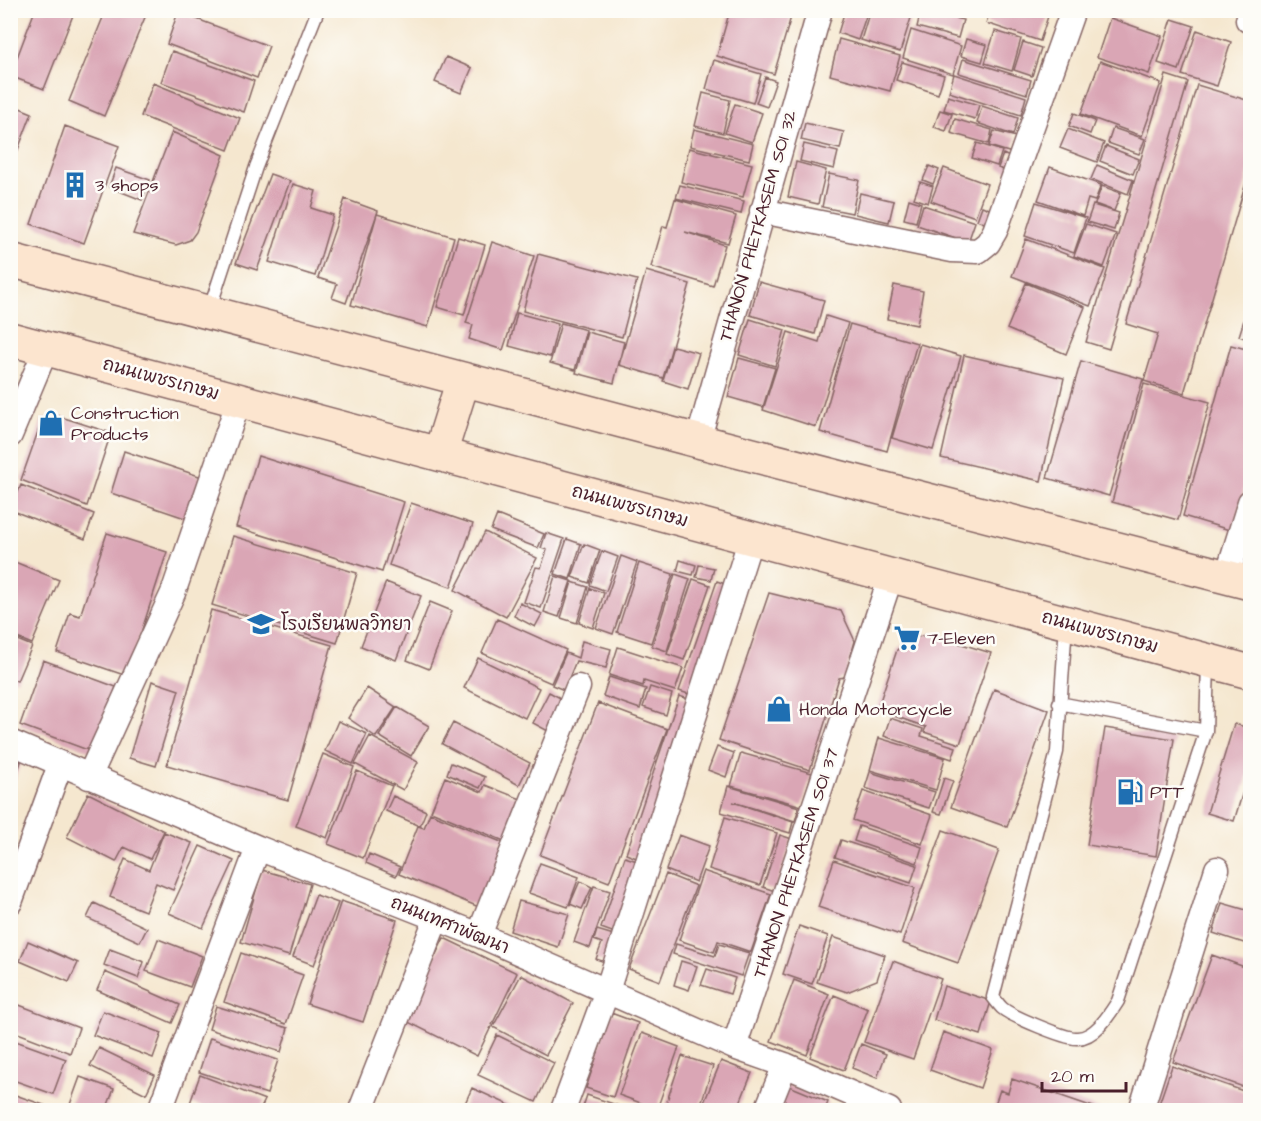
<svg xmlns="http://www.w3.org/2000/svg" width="1261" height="1121" viewBox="0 0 1261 1121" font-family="'Architects Daughter','Playpen Sans Thai',sans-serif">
<rect width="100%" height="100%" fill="#fdfcf7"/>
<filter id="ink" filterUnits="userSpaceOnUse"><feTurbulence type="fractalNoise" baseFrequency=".0167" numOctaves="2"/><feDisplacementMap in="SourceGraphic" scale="12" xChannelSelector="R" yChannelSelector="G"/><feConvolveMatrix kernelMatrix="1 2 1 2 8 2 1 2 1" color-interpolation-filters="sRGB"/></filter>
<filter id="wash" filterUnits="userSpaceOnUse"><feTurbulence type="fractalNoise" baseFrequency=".008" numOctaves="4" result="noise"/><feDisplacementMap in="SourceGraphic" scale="24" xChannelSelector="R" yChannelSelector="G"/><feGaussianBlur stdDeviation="1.35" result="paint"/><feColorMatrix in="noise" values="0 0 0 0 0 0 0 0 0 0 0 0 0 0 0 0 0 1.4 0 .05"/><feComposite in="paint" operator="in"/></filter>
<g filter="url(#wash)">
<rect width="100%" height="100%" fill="#f5e7cf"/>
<g id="blocks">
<path fill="#daa6b5" d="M35 10H75L44 89 10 76Z
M106 10H148L104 116 69 101Z
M730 10H793L774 74 717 56Z
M845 10H868L858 40 838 33Z
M870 10H888L911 18 900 52 861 40Z
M921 10 963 20 958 38 917 27Z
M939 10H960L959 17Z
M991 10H1050L1040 41 986 23Z
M178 12 269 46 257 78 167 44Z
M1110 18 1162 36 1149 74 1097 57Z
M1172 19 1194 26 1179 70 1158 63Z
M911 30 961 46 953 74 903 58Z
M1197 30 1231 42 1217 86 1182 75Z
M995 31 1021 39 1012 71 985 63Z
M839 39 900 56 890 91 830 75Z
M966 39 987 45 982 62 961 56Z
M1023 42 1041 48 1032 76 1014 70Z
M172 51 254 81 244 112 161 82Z
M446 57 472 68 461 93 435 82Z
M963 59 1031 80 1027 94 959 73Z
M714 60 761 74 753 103 706 89Z
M1100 61 1161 83 1142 136 1081 114Z
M902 62 944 75 938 94 896 80Z
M954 74 1026 97 1021 115 949 92Z
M1166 75 1188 82 1109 349 1086 342Z
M765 77 776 81 767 107 756 103Z
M153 83 240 118 228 150 141 116Z
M1197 85 1250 101V169L1184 393 1144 381 1158 334 1126 324Z
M703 93 730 100 723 133 695 126Z
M948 96 979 105 975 119 944 110Z
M10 104 32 113 11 168H10Z
M735 104 762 113 752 142 725 133Z
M982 106 1018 118 1013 135 977 123Z
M940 110 952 114 946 131 934 127Z
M1074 113 1095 121 1090 134 1069 126Z
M955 119 992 130 989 144 951 133Z
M805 123 844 132 840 149 801 140Z
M65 126 119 146 84 243 31 224Z
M1113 128 1145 139 1139 154 1108 143Z
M694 129 753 144 749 160 690 146Z
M1068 129 1104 143 1097 162 1060 148Z
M994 131 1016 137 1012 153 989 146Z
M172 132 224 155 196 232 190 240 176 245 133 234Z
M977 143 1002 151 997 166 972 158Z
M804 144 838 152 834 169 800 161Z
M1106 146 1139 159 1133 174 1100 161Z
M689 148 752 164 743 197 681 182Z
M1003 154 1014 159 1009 172 998 168Z
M796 162 826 170 818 204 788 197Z
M1097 165 1133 180 1128 194 1091 179Z
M929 166 939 170 933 184 923 180Z
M1050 167 1101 185 1095 201 1088 199 1083 216 1038 200Z
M116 168 150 180 142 200 109 187Z
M944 168 987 184 975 217 931 201Z
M270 174 290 181 257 270 236 263Z
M829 174 859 180 852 213 822 207Z
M920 182 933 186 928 203 914 198Z
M293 184 316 191 311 208 333 215 315 276 269 262Z
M680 185 744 201 741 214 676 198Z
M1102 186 1121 193 1114 211 1095 204Z
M860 193 894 201 889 222 855 214Z
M345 199 378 211 346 303 332 298 337 284 318 278Z
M675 199 736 216 728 243 685 232 725 245 713 286 651 267 663 226 667 227Z
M909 199 921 203 916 222 904 219Z
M1036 202 1086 218 1074 253 1025 236Z
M923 205 975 222 968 242 917 225Z
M1093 205 1119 213 1114 230 1087 222Z
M982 206 994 211 989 225 977 220Z
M377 214 454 237 428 327 351 305Z
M1086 224 1116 234 1104 267 1074 256Z
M458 237 485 245 464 315 437 307Z
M1026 239 1105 269 1090 306 1012 276Z
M492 242 534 256 503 350 469 339 473 325 466 323Z
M538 254 637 280 622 337 523 311Z
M646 271 690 284 663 378 619 365Z
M759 282 824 300 815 334 750 315Z
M1026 283 1085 307 1066 354 1007 329Z
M894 285 923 291 917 325 887 319Z
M1250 301V340L1239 336Z
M517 313 558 324 550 357 509 346Z
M826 316 848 323 816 427 763 410 788 332 819 342Z
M750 319 785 330 775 366 739 355Z
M561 323 586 330 575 370 550 363Z
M850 324 917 343 887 451 820 432Z
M587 332 624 342 614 383 576 373Z
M920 344 961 356 933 450 892 438Z
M1231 345 1250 350V468L1233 531 1183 516Z
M673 346 699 353 688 389 663 381Z
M964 355 1064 378 1041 481 941 458Z
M739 358 775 368 763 407 728 397Z
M1081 361 1143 379 1109 496 1047 478Z
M1144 384 1210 402 1178 520 1112 502Z
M55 415 111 433 87 506 21 480 42 420Z
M124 451 202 477 188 519 111 493Z
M258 456 404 502 382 572 236 527Z
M21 485 94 514 85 539 11 510Z
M411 503 473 524 451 587 389 565Z
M497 515 544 534 538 548 491 530Z
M485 532 537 558 506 617 455 590Z
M107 533 167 552 127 676 57 652 70 613 80 616Z
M546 533 564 539 541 608 524 602 536 567 541 568 547 550 541 548Z
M233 536 357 573 337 643 212 605Z
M567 539 581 544 570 579 555 574Z
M584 544 600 550 589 583 572 577Z
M602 551 618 557 606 591 590 585Z
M621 556 637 562 613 634 596 628Z
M10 560 59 580 32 644 10 635Z
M680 560 696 565 693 575 677 571Z
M639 563 673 574 651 643 617 632Z
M699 565 714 568 711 580 696 577Z
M675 574 690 579 667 651 652 646Z
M555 576 571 581 559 617 544 612Z
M693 579 710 585 684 660 667 654Z
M717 581 730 586 692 695 679 691Z
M386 582 421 596 396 660 361 646Z
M572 582 588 587 577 623 561 618Z
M590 588 604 593 593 628 579 623Z
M769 593 841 611 855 641 845 677 839 678 810 770 719 740Z
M430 602 452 611 429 669 407 660Z
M520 603 542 614 535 627 514 616Z
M211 610 332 645 288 800 167 765Z
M497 619 566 650 551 683 482 653Z
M929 634 991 653 960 744 924 732 926 727 877 710 897 650 911 639Z
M10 637 32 646 17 681 10 678Z
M582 641 611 649 606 668 576 661 564 690 552 685 566 653 578 658Z
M618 647 683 668 675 691 644 681 643 686 609 675Z
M478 658 539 688 525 718 464 688Z
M43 660 116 687 93 752 20 725Z
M609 677 646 689 640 709 603 696Z
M152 681 179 690 156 766 129 758Z
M650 687 672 694 666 715 643 707Z
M367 688 396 707 376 737 348 718Z
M994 689 1049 710 1007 827 951 807Z
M549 692 564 700 548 731 533 723Z
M679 696 692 700 639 859 626 854Z
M598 703 667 729 609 882 540 855Z
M397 707 429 726 411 756 379 736Z
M890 718 923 729 921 736 956 747 952 759 884 736Z
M338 721 367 734 353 764 325 751Z
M453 723 530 763 519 785 442 744Z
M1234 724 1250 728V769L1234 821 1207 813Z
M1105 728 1174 739 1156 856 1087 845Z
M370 736 418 762 403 790 355 764Z
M879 738 945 758 936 790 870 770Z
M717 747 734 753 726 777 708 770Z
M741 753 812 773 802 806 731 786Z
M323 754 354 767 327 838 296 826Z
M10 758 21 762 11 790H10Z
M451 763 485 777 480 788 447 774Z
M357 771 392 786 363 858 328 844Z
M870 772 935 792 929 808 865 788Z
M445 777 482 792 485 785 526 801 509 843 431 811Z
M944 778 953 781 941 814 933 812Z
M728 786 799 807 795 821 733 802 793 822 790 833 721 812Z
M863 791 932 815 922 844 853 820Z
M88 793 164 831 150 859 124 847 116 862 67 837Z
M393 796 426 811 420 826 386 811Z
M430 813 511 846 486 910 399 874 418 826 424 828Z
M725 817 777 833 760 885 709 869Z
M859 826 922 847 917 863 854 841Z
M943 830 999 850 958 963 902 943Z
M164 832 192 843 173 890 156 883 145 911 110 897 125 859 149 870Z
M679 835 709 846 696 882 666 870Z
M780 835 792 839 775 891 763 887Z
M841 840 917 865 911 883 835 857Z
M200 846 234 861 203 928 169 913Z
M369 854 400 867 396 876 366 863Z
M625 857 640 862 615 933 601 928Z
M834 860 915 888 900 935 818 907Z
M540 863 579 877 568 907 529 893Z
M262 870 310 884 289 956 241 942Z
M703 871 771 894 751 952 718 941 714 952 679 940Z
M666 874 696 886 660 981 629 969Z
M580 881 592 887 582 909 570 904Z
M594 886 610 891 590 948 574 942Z
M316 895 338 903 314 965 293 957Z
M341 901 397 920 363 1022 307 1004Z
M519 901 569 914 558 947 510 931Z
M94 903 147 928 140 942 87 918Z
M1222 903 1250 911V945L1213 933Z
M799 926 828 936 812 984 783 974Z
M597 930 617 936 608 963 596 959 602 943 594 940Z
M833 937 885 955 877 980 847 992 817 982Z
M444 938 517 973 477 1056 404 1020Z
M158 939 202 956 190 987 146 971Z
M28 941 78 963 69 982 20 961Z
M676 944 715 956 719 944 749 953 741 976 673 954Z
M110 949 144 962 138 978 104 965Z
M241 953 303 975 286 1024 224 1002Z
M1212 955 1250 969 1249 1089 1173 1062Z
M681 961 697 966 689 990 674 985Z
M893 961 941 979 913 1059 864 1042Z
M707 969 735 978 730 994 701 985Z
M105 972 180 1005 172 1023 97 990Z
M521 975 573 1003 546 1055 493 1027Z
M794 980 829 994 807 1055 771 1041Z
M944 986 991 1001 981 1035 934 1020Z
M834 995 868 1009 844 1070 810 1057Z
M14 1003 79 1028 70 1053 10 1030V1012Z
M216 1006 288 1028 281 1052 209 1029Z
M103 1011 162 1033 153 1058 93 1035Z
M611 1013 638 1023 613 1097 586 1088Z
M943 1032 993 1050 980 1088 930 1070Z
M642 1033 679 1047 657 1109 619 1095Z
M497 1035 554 1063 536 1102 478 1075Z
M210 1038 278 1060 267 1094 199 1072Z
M10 1039 66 1059 53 1094 10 1079Z
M861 1044 886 1054 877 1078 852 1068Z
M99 1048 155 1075 146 1094 90 1066Z
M682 1056 713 1066 699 1110H664Z
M721 1061 752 1073 737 1110H701Z
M1172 1066 1249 1093 1243 1110H1157Z
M200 1075 265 1100 260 1110H210L190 1103Z
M80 1077 114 1089 106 1110H68Z
M1012 1079 1102 1110H993L1000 1090 1008 1093Z
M787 1085 828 1102 825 1110H777Z
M472 1088 520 1110H462Z
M10 1093 49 1107 47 1110H10Z
M587 1095 631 1110H582Z"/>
</g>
</g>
<g filter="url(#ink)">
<use href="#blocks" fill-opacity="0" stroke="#866564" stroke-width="1.5"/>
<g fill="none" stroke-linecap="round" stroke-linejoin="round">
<g stroke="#866564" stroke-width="15">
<path id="service" d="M209 311 256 167 318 10
M1066 624 1057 752 993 997C996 1001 999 1005 1002 1008 1011 1016 1066 1039 1077 1038 1095 1038 1109 1015 1118 1001L1206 731 1208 663
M1059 703 1206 731"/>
</g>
<g stroke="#866564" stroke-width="27">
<path id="minor" d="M1248 20 1250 14
M762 211 952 250 978 251 988 243 995 231 1073 10
M10 435 46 349
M698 441 820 10
M1227 576 1250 502
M10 742 258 848 479 935 734 1047 785 1065 889 1110
M89 777 173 593 239 400
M10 902 60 765
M479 935 578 687
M734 1047 891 576
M160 1110 258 848
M361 1110 436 919
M563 1110 607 991 751 538
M767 1110 785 1065
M1141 1110 1217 869"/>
</g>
<g stroke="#866564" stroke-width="36">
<path id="secondary" d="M10 260 698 441 1250 583
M10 339 1250 672
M440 454 463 380"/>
</g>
<use href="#service" stroke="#fff" stroke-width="12"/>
<use href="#minor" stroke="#fff" stroke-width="24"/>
<use href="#secondary" stroke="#fce5cf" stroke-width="33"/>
</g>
</g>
<defs>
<g id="building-bare" transform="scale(2.07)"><path d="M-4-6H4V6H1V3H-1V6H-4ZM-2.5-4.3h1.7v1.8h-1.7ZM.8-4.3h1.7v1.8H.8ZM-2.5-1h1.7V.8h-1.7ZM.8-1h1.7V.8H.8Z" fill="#1f6fb2" stroke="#fdfcf7" stroke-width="2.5" paint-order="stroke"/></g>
<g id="shop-bare" transform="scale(2.07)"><path d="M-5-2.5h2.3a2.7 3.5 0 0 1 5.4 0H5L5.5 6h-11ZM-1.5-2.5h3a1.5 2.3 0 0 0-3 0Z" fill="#1f6fb2" stroke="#fdfcf7" stroke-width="2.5" paint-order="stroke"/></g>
<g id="school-bare" transform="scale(2.07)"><path d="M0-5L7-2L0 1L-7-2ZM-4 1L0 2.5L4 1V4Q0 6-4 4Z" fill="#1f6fb2" stroke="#fdfcf7" stroke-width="2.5" paint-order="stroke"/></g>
<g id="supermarket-bare" transform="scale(2.07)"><path d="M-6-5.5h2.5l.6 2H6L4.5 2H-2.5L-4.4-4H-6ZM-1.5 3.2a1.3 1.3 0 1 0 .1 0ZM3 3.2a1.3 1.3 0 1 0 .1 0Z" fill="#1f6fb2" stroke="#fdfcf7" stroke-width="2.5" paint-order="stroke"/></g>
<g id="fuel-bare" transform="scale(2.07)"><path d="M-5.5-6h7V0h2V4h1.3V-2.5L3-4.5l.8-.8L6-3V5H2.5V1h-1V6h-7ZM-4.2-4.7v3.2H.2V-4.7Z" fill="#1f6fb2" stroke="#fdfcf7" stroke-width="2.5" paint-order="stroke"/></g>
</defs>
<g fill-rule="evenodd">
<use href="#building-bare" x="75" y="185"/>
<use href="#shop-bare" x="51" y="423"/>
<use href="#school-bare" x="261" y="624"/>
<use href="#supermarket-bare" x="907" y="638"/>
<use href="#shop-bare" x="779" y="709"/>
<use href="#fuel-bare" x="1130" y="792"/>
</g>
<g text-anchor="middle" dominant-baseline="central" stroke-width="5" stroke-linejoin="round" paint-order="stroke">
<g font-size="18" fill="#4a1f2b" stroke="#fdfcf7" text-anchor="start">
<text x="95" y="185">3 shops</text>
<text x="71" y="413">Construction<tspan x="71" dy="21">Products</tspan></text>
<text x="281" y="624">โรงเรียนพลวิทยา</text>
<text x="927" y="638">7-Eleven</text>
<text x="799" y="709">Honda Motorcycle</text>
<text x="1150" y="792">PTT</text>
</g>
<g font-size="18" fill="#4a1f2b" stroke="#fdfcf7">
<text transform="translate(758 226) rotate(-74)">THANON PHETKASEM SOI 32</text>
<text transform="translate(161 379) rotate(15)">ถนนเพชรเกษม</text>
<text transform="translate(630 506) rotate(15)">ถนนเพชรเกษม</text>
<text transform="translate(1100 632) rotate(15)">ถนนเพชรเกษม</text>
<text transform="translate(796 863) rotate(-72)">THANON PHETKASEM SOI 37</text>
<text transform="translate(450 925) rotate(22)">ถนนเทศาพัฒนา</text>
</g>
</g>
<rect width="1261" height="1121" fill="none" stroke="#fdfcf7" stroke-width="36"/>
<path d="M1042 1082v9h84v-9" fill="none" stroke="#4a1f2b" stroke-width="3"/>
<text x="1051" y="1082" font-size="18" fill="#4a1f2b" stroke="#fdfcf7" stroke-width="4.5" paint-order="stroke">20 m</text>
</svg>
